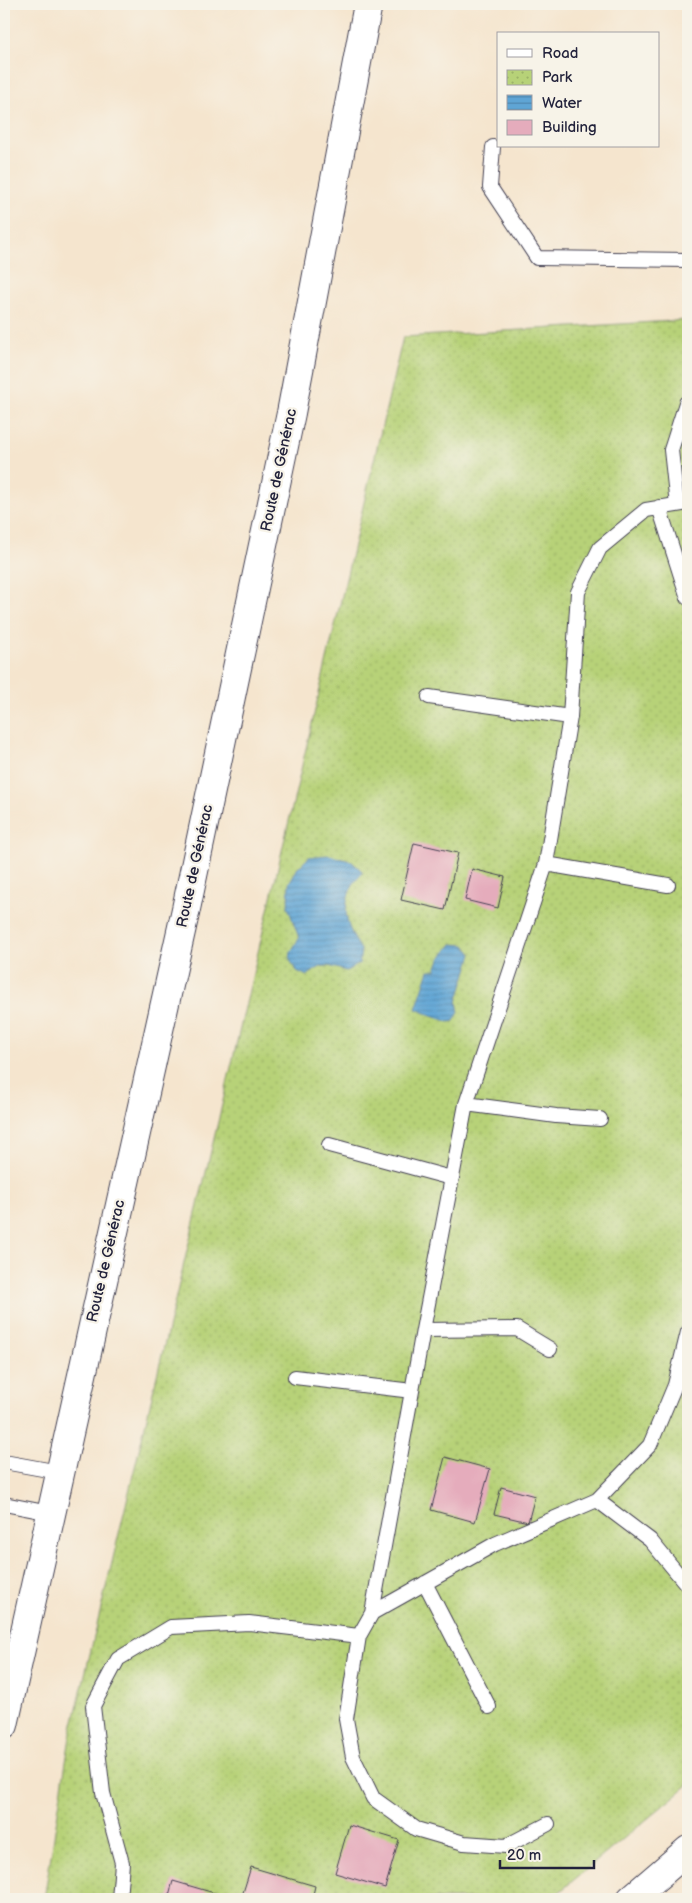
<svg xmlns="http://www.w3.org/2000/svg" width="692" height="1903" viewBox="0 0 692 1903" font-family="'Balsamiq Sans',sans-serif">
<defs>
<pattern id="park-dots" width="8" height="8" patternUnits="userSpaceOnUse" patternTransform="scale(1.25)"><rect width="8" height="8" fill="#b7d278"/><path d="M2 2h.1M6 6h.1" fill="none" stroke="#9db469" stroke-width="1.8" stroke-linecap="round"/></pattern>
<pattern id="water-rules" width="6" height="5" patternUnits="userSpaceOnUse" patternTransform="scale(1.25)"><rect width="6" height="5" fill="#5fa5d5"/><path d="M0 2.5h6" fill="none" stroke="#4e86ae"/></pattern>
</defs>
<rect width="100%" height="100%" fill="#f7f3e8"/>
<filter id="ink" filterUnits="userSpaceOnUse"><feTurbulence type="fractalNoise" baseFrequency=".02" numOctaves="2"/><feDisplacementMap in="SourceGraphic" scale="10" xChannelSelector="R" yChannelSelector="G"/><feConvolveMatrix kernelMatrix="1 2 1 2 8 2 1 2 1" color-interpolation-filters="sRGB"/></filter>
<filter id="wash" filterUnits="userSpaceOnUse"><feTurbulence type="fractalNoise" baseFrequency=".0096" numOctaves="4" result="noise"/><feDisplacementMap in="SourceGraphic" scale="20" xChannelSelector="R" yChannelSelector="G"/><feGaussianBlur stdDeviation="1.12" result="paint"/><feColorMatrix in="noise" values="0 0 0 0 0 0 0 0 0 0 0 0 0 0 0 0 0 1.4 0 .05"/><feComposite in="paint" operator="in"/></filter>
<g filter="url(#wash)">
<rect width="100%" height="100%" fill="#f5e5ce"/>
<path fill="url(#park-dots)" stroke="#6c7a5a" d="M688 320V1785L551 1899H44L70 1737 218 1122 403 337Z"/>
<path fill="url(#water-rules)" stroke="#406488" d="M328 855 351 861 363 872C359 877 352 884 350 891 341 914 349 931 361 950L359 964 346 971C325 965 325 962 307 976L297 971 290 960 291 952 299 938 288 907 289 883 297 869 309 857Z
M452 944 465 945 472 954 457 1002 459 1012 454 1021 449 1022 416 1009 429 970H436L440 959Z"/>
<g id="blocks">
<path fill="#e5acbc" d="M414 843 458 853 445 910 401 900Z
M472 869 505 877 498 908 465 900Z
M445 1457 490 1469 475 1522 431 1510Z
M501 1487 535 1496 528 1522 494 1514Z
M349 1825 399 1840 385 1888 335 1873Z
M251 1867 315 1886 312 1899H241Z
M173 1881 228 1897 227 1899H168Z
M354 1895 367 1899H353Z"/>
</g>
</g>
<g filter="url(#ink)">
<use href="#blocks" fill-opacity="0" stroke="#423f51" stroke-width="1"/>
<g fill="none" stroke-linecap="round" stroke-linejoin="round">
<g stroke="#423f51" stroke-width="16">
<path id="service" d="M493 147 490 187 537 258 688 260
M677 505 671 450 686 403 688 402
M659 507 688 598
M429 697 570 717
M546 864 668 885
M466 1104 556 1116 600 1119
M329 1145 451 1178
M423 1330 517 1329 550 1349
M295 1377 412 1391
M4 1462 59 1472
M597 1500 650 1540 688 1586
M4 1504 50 1513
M425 1583 489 1707
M372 1613 495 1544 597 1500 650 1445 675 1385 688 1332
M548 1824 506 1846 464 1843 416 1829 373 1798 353 1757 346 1719 359 1636 372 1613 423 1330 466 1104 546 864 570 717 578 592 600 548 646 510 688 503
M119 1899 122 1863 103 1793 93 1706 118 1659 171 1627 249 1623 359 1636"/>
</g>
<g stroke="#423f51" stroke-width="30">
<path id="minor" d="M631 1899 688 1850"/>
</g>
<g stroke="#423f51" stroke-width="30">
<path id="tertiary" d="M4 1725 186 909 291 413 368 4"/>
</g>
<use href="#service" stroke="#fff" stroke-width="14"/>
<use href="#minor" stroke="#fff" stroke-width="28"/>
<use href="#tertiary" stroke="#fff" stroke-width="28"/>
</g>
</g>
<g text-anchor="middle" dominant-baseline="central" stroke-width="4.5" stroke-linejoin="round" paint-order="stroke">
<g font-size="15" fill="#22223b" stroke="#f7f3e8">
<text transform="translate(279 470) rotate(-78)">Route de Générac</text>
<text transform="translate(195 866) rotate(-78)">Route de Générac</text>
<text transform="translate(106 1261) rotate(-77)">Route de Générac</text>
</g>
</g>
<rect width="692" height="1903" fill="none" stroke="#f7f3e8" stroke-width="20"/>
<rect x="497" y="32" width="162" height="115" fill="#f7f3e8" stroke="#a29fa3"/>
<rect x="507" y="49" width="25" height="8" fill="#ffffff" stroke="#a29fa3"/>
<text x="542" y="58" font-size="15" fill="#22223b">Road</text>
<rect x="507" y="70" width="25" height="15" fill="url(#park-dots)" stroke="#a29fa3"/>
<text x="542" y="82" font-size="15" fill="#22223b">Park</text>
<rect x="507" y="95" width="25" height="15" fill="url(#water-rules)" stroke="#a29fa3"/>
<text x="542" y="108" font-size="15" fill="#22223b">Water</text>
<rect x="507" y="120" width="25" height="15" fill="#e5acbc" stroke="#a29fa3"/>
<text x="542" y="132" font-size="15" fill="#22223b">Building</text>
<path d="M500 1860v8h94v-8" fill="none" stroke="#22223b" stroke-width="2.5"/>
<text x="507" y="1860" font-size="15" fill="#22223b" stroke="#f7f3e8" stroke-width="4" paint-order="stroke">20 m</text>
</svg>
